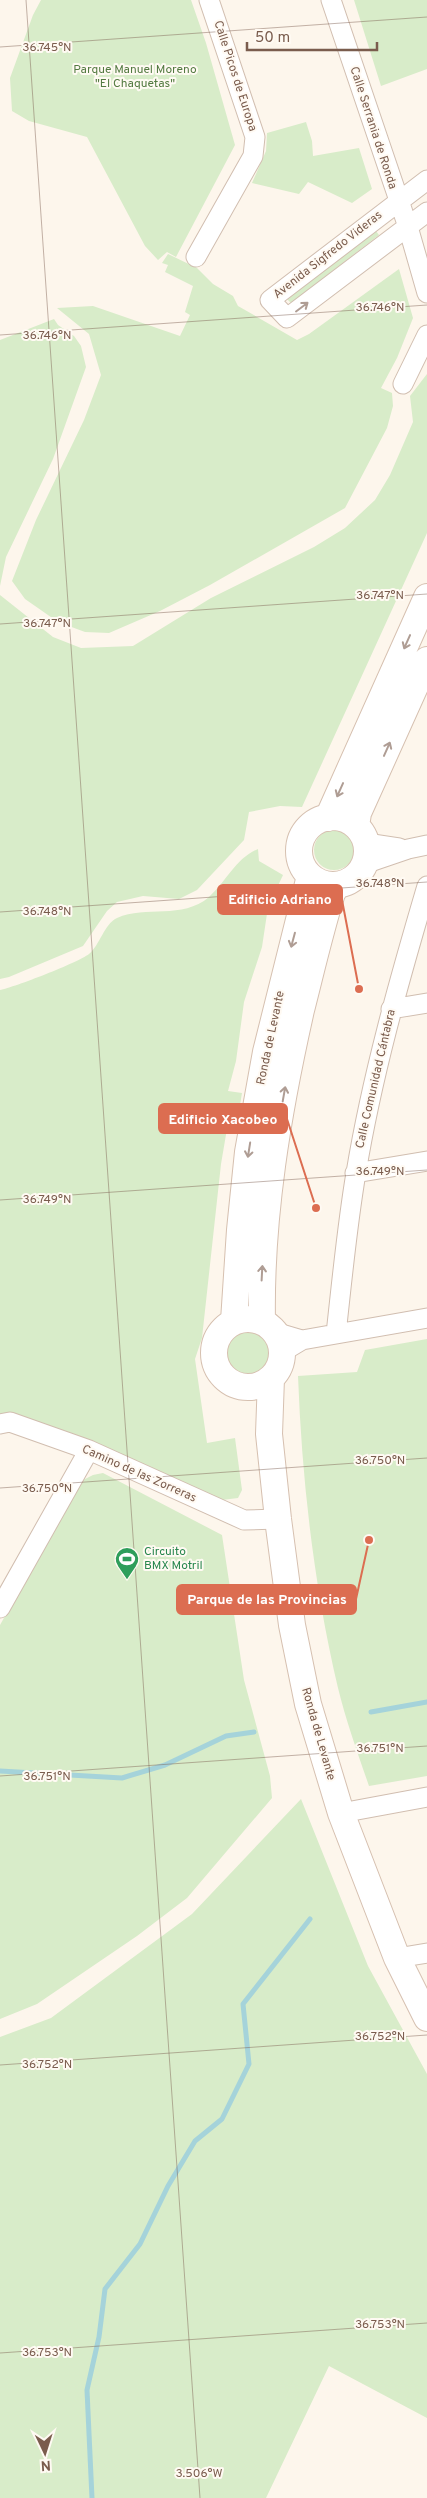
<svg xmlns="http://www.w3.org/2000/svg" width="427" height="2498" viewBox="0 0 427 2498" font-family="Overpass,sans-serif">
<rect width="100%" height="100%" fill="#fdf6ec"/>
<path fill="#d8ecc9" d="M41 0H191L206 43 235 145 176 257 167 252 158 260 145 246 87 137 29 121 12 111 10 78 33 15Z
M354 0H427V69L381 86Z
M306 122 312 141 313 156 359 148 372 189 352 203 308 182 299 194 252 183 266 151 267 133Z
M376 231 379 235 291 303 286 298Z
M168 254 197 268 213 284 233 296 238 306 297 340 309 334 399 269 413 318 397 358 381 388 392 393 393 406 387 428 345 508 210 585 160 611 109 633 85 632 58 622 25 599 12 581 36 520 84 420 101 375 89 334 57 308 93 306 180 336 190 315 185 312 193 286 165 272 168 265 162 263Z
M54 319 58 325 74 336 81 346 86 367 53 459 6 557 0 586V340Z
M427 374V533L302 807 280 806 249 812 244 840 197 890 179 899 143 896 117 902 107 911 83 946 9 977 0 979V595L53 637 81 648 133 646 211 598 314 547 345 528 375 500 390 475 413 422 410 396Z
M314 850a20 20 0 1 1 40 0a20 20 0 1 1-40 0Z
M258 849 259 861 283 875 268 907 262 947 244 1002 236 1061 228 1091 242 1093 238 1117H229L221 1164 202 1338 195 1359 207 1443 235 1438 242 1490 238 1498 222 1500 0 1418V990C15 987 77 963 89 954 100 945 104 924 117 918 146 905 182 920 209 897 226 882 236 858 258 849Z
M224 1352a24 24 0 1 1 48 0a24 24 0 1 1-48 0Z
M427 1339V1776L369 1786C358 1754 346 1721 338 1688 314 1586 302 1482 298 1376L357 1372 365 1350Z
M103 1473 222 1535 244 1680 270 1776 272 1798 187 1898 137 1936 37 2004 0 2019V1625L81 1481 93 1475Z
M301 1799 368 1966 427 2074V2418L329 2366 266 2498H0V2037L51 2018 192 1914Z"/>
<g fill="none" stroke-linecap="round" stroke-linejoin="round">
<path stroke="#a5d3da" stroke-width="5" d="M371 1712 427 1702
M0 1771 122 1778 165 1765 226 1736 254 1732
M92 2498 87 2390 99 2337 105 2289 140 2244 168 2186 195 2141 222 2119 249 2064 243 2004 310 1919"/>
<g stroke="#d1beb0" stroke-width="21">
<path id="minor" d="M331 0 408 227 427 293
M427 180 270 300 287 318 427 212
M196 257 253 156 255 137 209 0
M403 384 427 335
M366 843 399 848
M364 864 408 849 427 845
M391 1009 427 1003
M355 1173 427 1161
M275 1332 302 1340
M336 1334C342 1280 347 1226 356 1173 372 1076 399 981 427 886
M282 1352 302 1340 427 1318
M0 1424 10 1422 89 1450 244 1520 278 1519
M0 1608 89 1450
M341 1813 427 1797
M397 1958 427 1953"/>
</g>
<g stroke="#d6c0b0" stroke-width="28">
<path id="secondary" d="M299 851a34 34 0 1 1 68 0a34 34 0 1 1-68 0Z
M328 818 427 597
M356 826 358 813 427 660
M214 1353a34 34 0 1 1 68 0a34 34 0 1 1-68 0Z
M234 1321 240 1230 248 1152 266 1052 310 876
M262 1322C260 1217 278 1112 301 1010 311 971 320 931 332 893L337 885
M271 1378 269 1434 278 1519 292 1625 308 1704 341 1813 397 1958 427 2018"/>
</g>
<use href="#minor" stroke="#fff" stroke-width="19"/>
<use href="#secondary" stroke="#fff" stroke-width="26"/>
</g>
<defs><path id="oneway-shaft" d="M-6 0H5M1.5-3L5.5 0L1.5 3" fill="none" stroke-width="1.6" stroke-linecap="round" stroke-linejoin="round" transform="scale(1.25)"/></defs>
<g stroke="#af9d94">
<use href="#oneway-shaft" transform="translate(302 307) rotate(-37)"/>
<use href="#oneway-shaft" transform="translate(407 642) rotate(114)"/>
<use href="#oneway-shaft" transform="translate(387 749) rotate(-66)"/>
<use href="#oneway-shaft" transform="translate(340 790) rotate(114)"/>
<use href="#oneway-shaft" transform="translate(293 940) rotate(105)"/>
<use href="#oneway-shaft" transform="translate(284 1094) rotate(-80)"/>
<use href="#oneway-shaft" transform="translate(249 1150) rotate(99)"/>
<use href="#oneway-shaft" transform="translate(262 1273) rotate(-87)"/>
</g>
<path fill="none" stroke="#7a5c4d" stroke-width="1" stroke-opacity="0.45" d="M26 0 200 2498M0 47 427 17M0 335 427 305M0 624 427 594M0 912 427 882M0 1200 427 1170M0 1488 427 1458M0 1776 427 1746M0 2065 427 2035M0 2353 427 2323"/>
<defs>
<g id="stadium-pin" transform="scale(1.25)"><path d="M0 17L-7.5 6A9.5 9.5 0 1 1 7.5 6Z" fill="#2e9e5b" stroke="#fffaf3"/><path d="M0-5a6.5 5 0 1 0 0 10a6.5 5 0 1 0 0-10ZM-3.5-1.8h7v3.6h-7Z" fill="#fff"/></g>
</defs>
<g fill-rule="evenodd">
<use href="#stadium-pin" x="127" y="1559"/>
</g>
<g text-anchor="middle" dominant-baseline="central" stroke-width="4" stroke-linejoin="round" paint-order="stroke">
<g font-size="12" fill="#537a41" stroke="#fffaf3">
<text x="135" y="70">Parque Manuel Moreno<tspan x="135" dy="14">"El Chaquetas"</tspan></text>
</g>
<g font-size="12" fill="#7a5c4d" stroke="#fffaf3">
<text transform="translate(235 76) rotate(72)">Calle Picos de Europa</text>
<text transform="translate(373 128) rotate(72)">Calle Serrania de Ronda</text>
<text transform="translate(328 255) rotate(-38)">Avenida Sigfredo Videras</text>
<text transform="translate(271 1038) rotate(-78)">Ronda de Levante</text>
<text transform="translate(376 1079) rotate(-77)">Calle Comunidad Cántabra</text>
<text transform="translate(139 1474) rotate(24)">Camino de las Zorreras</text>
<text transform="translate(318 1734) rotate(74)">Ronda de Levante</text>
</g>
<g font-size="12" fill="#27864d" stroke="#fffaf3" text-anchor="start">
<text x="144" y="1552">Circuito<tspan x="144" dy="14">BMX Motril</tspan></text>
</g>
</g>
<g font-size="12" text-anchor="middle" fill="#7a5c4d" stroke="#fffaf3" stroke-width="4" stroke-linejoin="round" paint-order="stroke">
<text x="47" y="51">36.745°N</text>
<text x="380" y="311">36.746°N</text>
<text x="47" y="339">36.746°N</text>
<text x="380" y="599">36.747°N</text>
<text x="47" y="627">36.747°N</text>
<text x="380" y="887">36.748°N</text>
<text x="47" y="915">36.748°N</text>
<text x="380" y="1175">36.749°N</text>
<text x="47" y="1203">36.749°N</text>
<text x="380" y="1464">36.750°N</text>
<text x="47" y="1492">36.750°N</text>
<text x="380" y="1752">36.751°N</text>
<text x="47" y="1780">36.751°N</text>
<text x="380" y="2040">36.752°N</text>
<text x="47" y="2068">36.752°N</text>
<text x="380" y="2328">36.753°N</text>
<text x="47" y="2356">36.753°N</text>
<text x="199" y="2477">3.506°W</text>
</g>
<path fill="none" stroke="#dc6d51" stroke-width="2" d="M359 989L342 900M316 1208L287 1119M369 1540L356 1599"/>
<g fill="#dc6d51" stroke="#fffaf3" stroke-width="2">
<circle cx="359" cy="989" r="5"/>
<circle cx="316" cy="1208" r="5"/>
<circle cx="369" cy="1540" r="5"/>
</g>
<g fill="#dc6d51" stroke="#dc6d51" stroke-width="2">
<rect x="218" y="885" width="124" height="29" rx="5"/>
<rect x="159" y="1104" width="128" height="29" rx="5"/>
<rect x="177" y="1585" width="179" height="29" rx="5"/>
</g>
<g font-size="14" text-anchor="middle" font-weight="bold" fill="#fff">
<text x="280" y="904">Edificio Adriano</text>
<text x="223" y="1124">Edificio Xacobeo</text>
<text x="267" y="1604">Parque de las Provincias</text>
</g>
<g transform="translate(45 2453) rotate(176)" stroke="#fffaf3" stroke-width="4" paint-order="stroke">
<path d="M0-4L9 19L0 12L-9 19Z" fill="#7a5c4d"/>
<text y="-8" font-size="14" font-weight="bold" text-anchor="middle" fill="#7a5c4d">N</text>
</g>
<path d="M247 42v8h130v-8" fill="none" stroke="#7a5c4d" stroke-width="2.5"/>
<text x="255" y="42" font-size="15" fill="#7a5c4d" stroke="#fffaf3" stroke-width="4" paint-order="stroke">50 m</text>
</svg>
